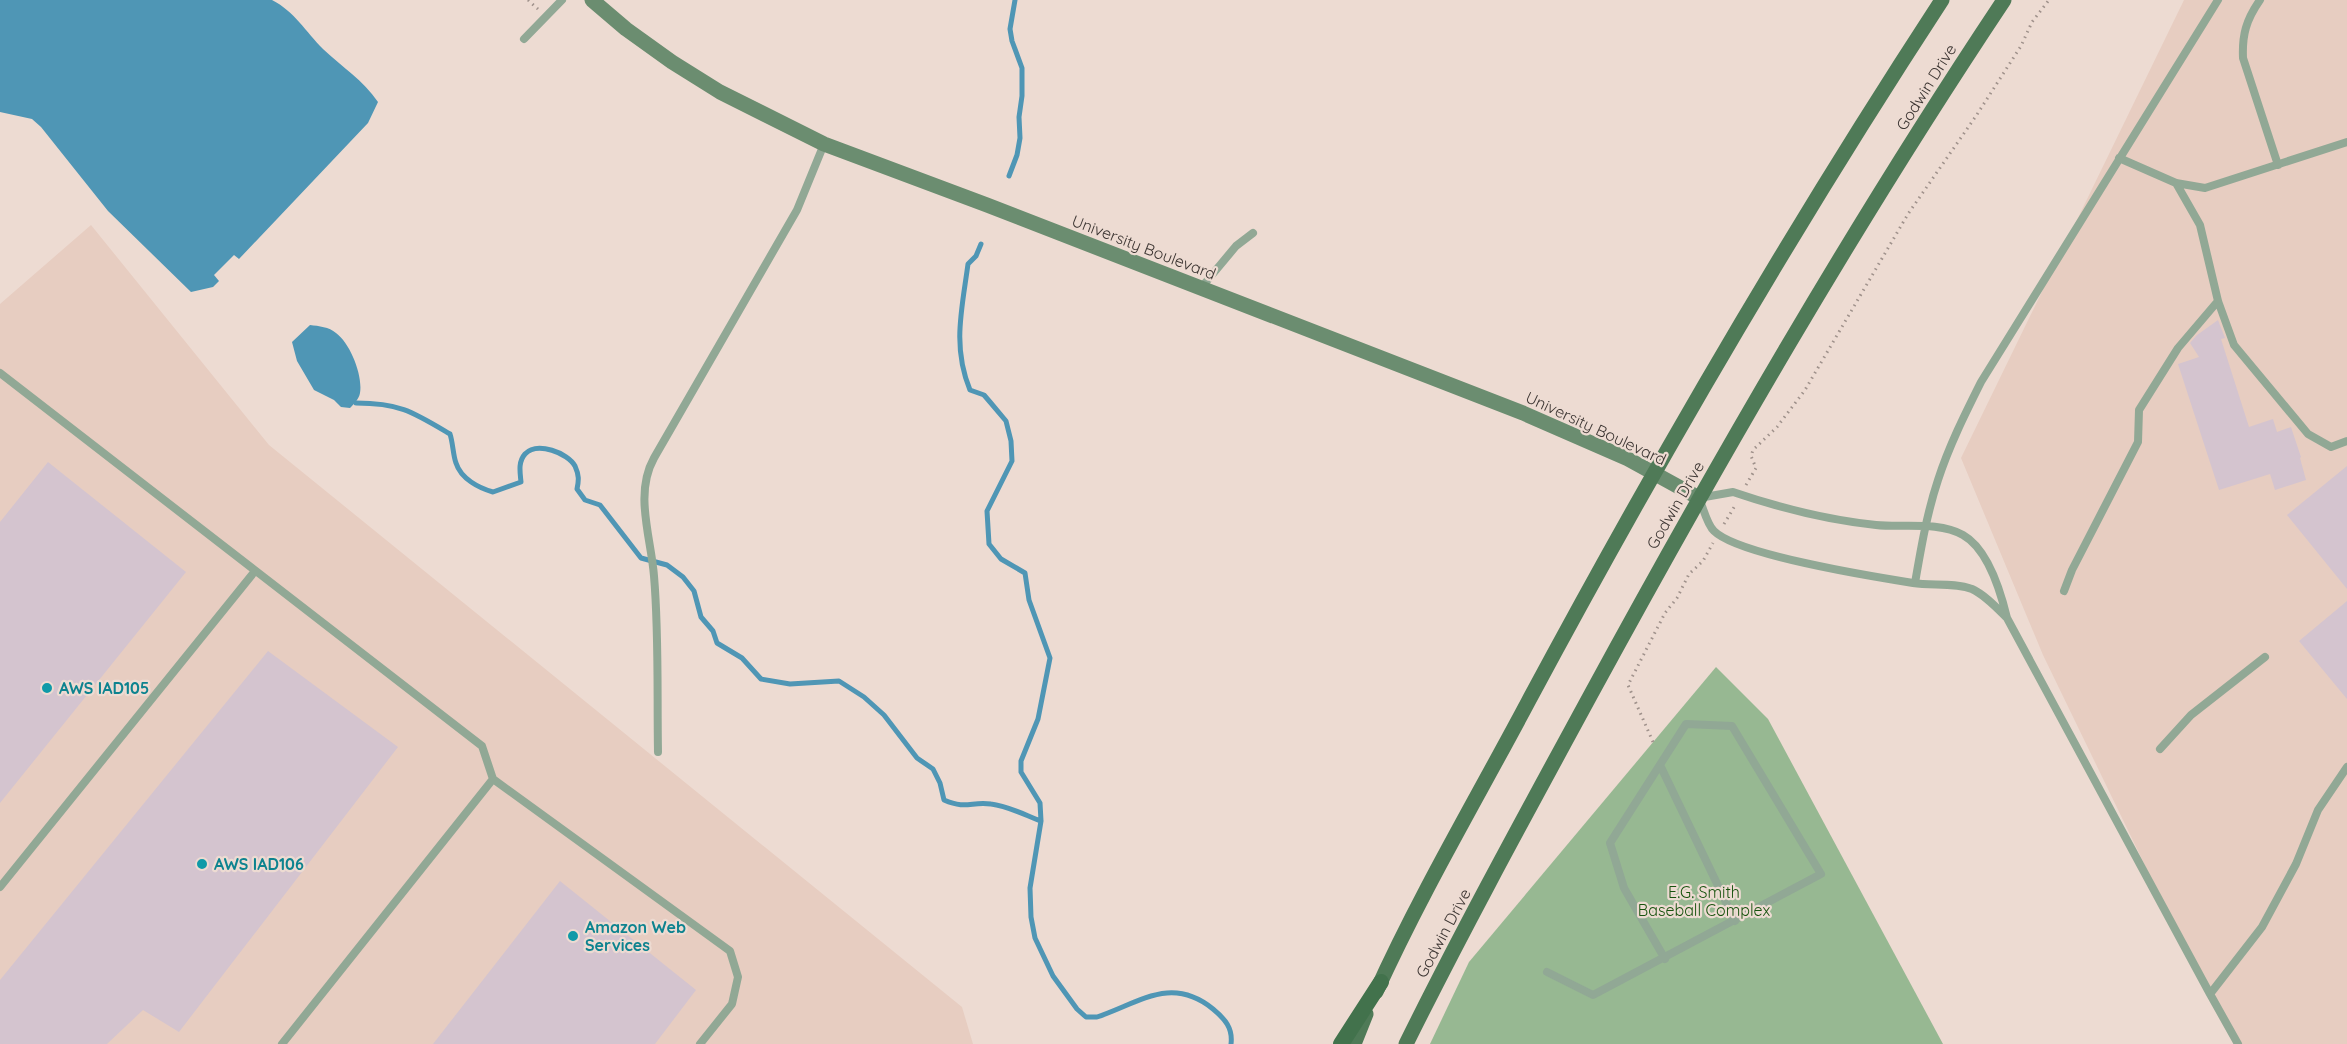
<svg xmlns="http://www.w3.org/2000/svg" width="2347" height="1044" viewBox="0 0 2347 1044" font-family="Quicksand,sans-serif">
<rect width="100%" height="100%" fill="#eddbd2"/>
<path fill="#e7cdc1" d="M2184 0H2347V1044H2234L2219 1018 2043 655 1961 458Z
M91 225 269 445 962 1007 973 1044H0V304Z"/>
<path fill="#97b892" d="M1716 667 1768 719 1943 1044H1430L1469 962Z"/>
<path fill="#4f96b5" d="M0 0H272C294 11 306 32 323 49 342 67 363 80 378 102L368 123 239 259 234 255 214 275 219 281 213 287 191 292 108 211 41 127 32 119 0 112Z
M310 325C319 326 329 327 336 333 350 343 363 375 360 393 359 399 354 404 350 408L341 407 334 400 314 390 297 361 292 342Z"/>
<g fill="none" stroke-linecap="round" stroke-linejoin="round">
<path stroke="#4f96b5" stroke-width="5" d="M1009 176 1017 155 1020 138 1019 117 1022 96V68L1012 41 1010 29 1015 0
M981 244 976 256 968 264C962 309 952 346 970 390L984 395 990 402 1006 421 1011 441 1012 461 987 511 989 544 1001 559 1025 573 1029 600 1050 658 1038 719 1021 761V772L1040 803 1041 821 1030 888 1031 917 1035 938 1053 976 1077 1009 1086 1017H1097C1139 1003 1171 975 1213 1009 1225 1019 1233 1028 1231 1044
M356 403C400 403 413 412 450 434 453 443 453 455 456 463 461 479 479 488 493 492L521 482C520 472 518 462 525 454 537 441 568 453 575 466 579 475 579 480 577 489L585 500 600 505 641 558 667 565 683 577 694 591 701 617 713 631 717 643 742 658 761 679 790 684 839 681 864 697 884 715 917 758 933 769 940 783 944 800C967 810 971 801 991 804 1008 806 1025 815 1041 821"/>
</g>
<path fill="#d4c4cf" d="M2218 320 2225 338 2221 339 2249 427 2273 419 2277 432 2291 427 2301 457 2300 458 2306 480 2275 490 2270 474 2219 490 2178 364 2199 357 2190 343 2197 335Z
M48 462 186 572 0 803V522Z
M2347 466V589L2287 515Z
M2347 601V699L2299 641Z
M268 651 398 747 179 1032 143 1010 107 1044H0V980Z
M560 881 696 990 655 1044H433Z"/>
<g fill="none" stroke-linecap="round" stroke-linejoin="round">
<path stroke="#9f918b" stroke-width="3" stroke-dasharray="1.5 4.5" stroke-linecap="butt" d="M528 0 538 9
M1746 485 1756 468 1751 456 1753 450 1777 427 1805 390 1908 214 1976 116 2021 46 2032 22 2049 0
M1724 524 1736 504
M1653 742 1628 685 1665 613 1677 598 1689 574 1703 561 1713 543"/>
<path stroke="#91a895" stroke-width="8" d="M2260 0C2246 20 2242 35 2243 58L2278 165
M524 39 562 0
M2119 158 2176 183 2205 188 2347 142
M2176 183 2200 225 2218 301 2234 345 2308 434 2331 447 2347 441
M1201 288 1236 246 1253 233
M0 373 482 746 493 779 730 951 738 977 732 1004 700 1044
M1733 492C1780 508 1827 520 1876 525 1903 528 1938 521 1963 535 1988 549 2001 593 2007 618 1997 608 1985 595 1972 589 1954 582 1932 586 1913 583 1875 577 1738 555 1714 531 1707 525 1703 507 1699 498Z
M1915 583C1921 548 1927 513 1938 480 1949 446 1965 414 1981 382L2218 0
M2064 591 2072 570 2138 442 2139 410 2178 348 2218 301
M2007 618 2210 994
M2160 749 2191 715 2265 657
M658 752C657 694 659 634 654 576 651 537 634 494 654 458L797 210 824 144
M1660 765 1735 921
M0 887 255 571
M1547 972 1593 995 1821 874 1732 726 1686 724 1610 843 1624 888 1665 959
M282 1044 493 779
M2238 1044 2210 994 2262 927 2296 864 2318 810 2347 767"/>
<path stroke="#6b8d70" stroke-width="15" d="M592 0 626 29 672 62 720 92 824 144 987 205 1523 413 1628 459 1699 498"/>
<path stroke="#4f7a57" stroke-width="15" d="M1376 992C1421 893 1477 798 1528 702 1656 463 1793 228 1942 0
M1354 1044 1366 1014
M1406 1044C1464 927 1527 812 1590 696 1719 459 1854 225 2004 0"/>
<path stroke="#42724c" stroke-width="16" d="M1341 1044 1381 982"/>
</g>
<g fill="#0f9aa8" stroke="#eddbd2" stroke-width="2">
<circle cx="47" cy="688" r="6"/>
<circle cx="202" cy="864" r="6"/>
<circle cx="573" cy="936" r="6"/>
</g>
<g text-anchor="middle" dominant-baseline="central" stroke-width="4.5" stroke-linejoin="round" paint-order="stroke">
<g font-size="16" fill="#3d3633" stroke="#eddbd2">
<text transform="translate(1926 87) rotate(-58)">Godwin Drive</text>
<text transform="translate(1144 247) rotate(21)">University Boulevard</text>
<text transform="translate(1596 428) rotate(25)">University Boulevard</text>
<text transform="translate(1675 505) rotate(-60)">Godwin Drive</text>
<text transform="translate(1443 933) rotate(-62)">Godwin Drive</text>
</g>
<g font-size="16" font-weight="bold" fill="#0d838f" stroke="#eddbd2" text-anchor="start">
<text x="59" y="688">AWS IAD105</text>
<text x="214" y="864">AWS IAD106</text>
<text x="585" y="927">Amazon Web<tspan x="585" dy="18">Services</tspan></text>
</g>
<g font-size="16" fill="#17530e" stroke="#eddbd2">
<text x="1704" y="892">E.G. Smith<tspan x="1704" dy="18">Baseball Complex</tspan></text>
</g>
</g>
</svg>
